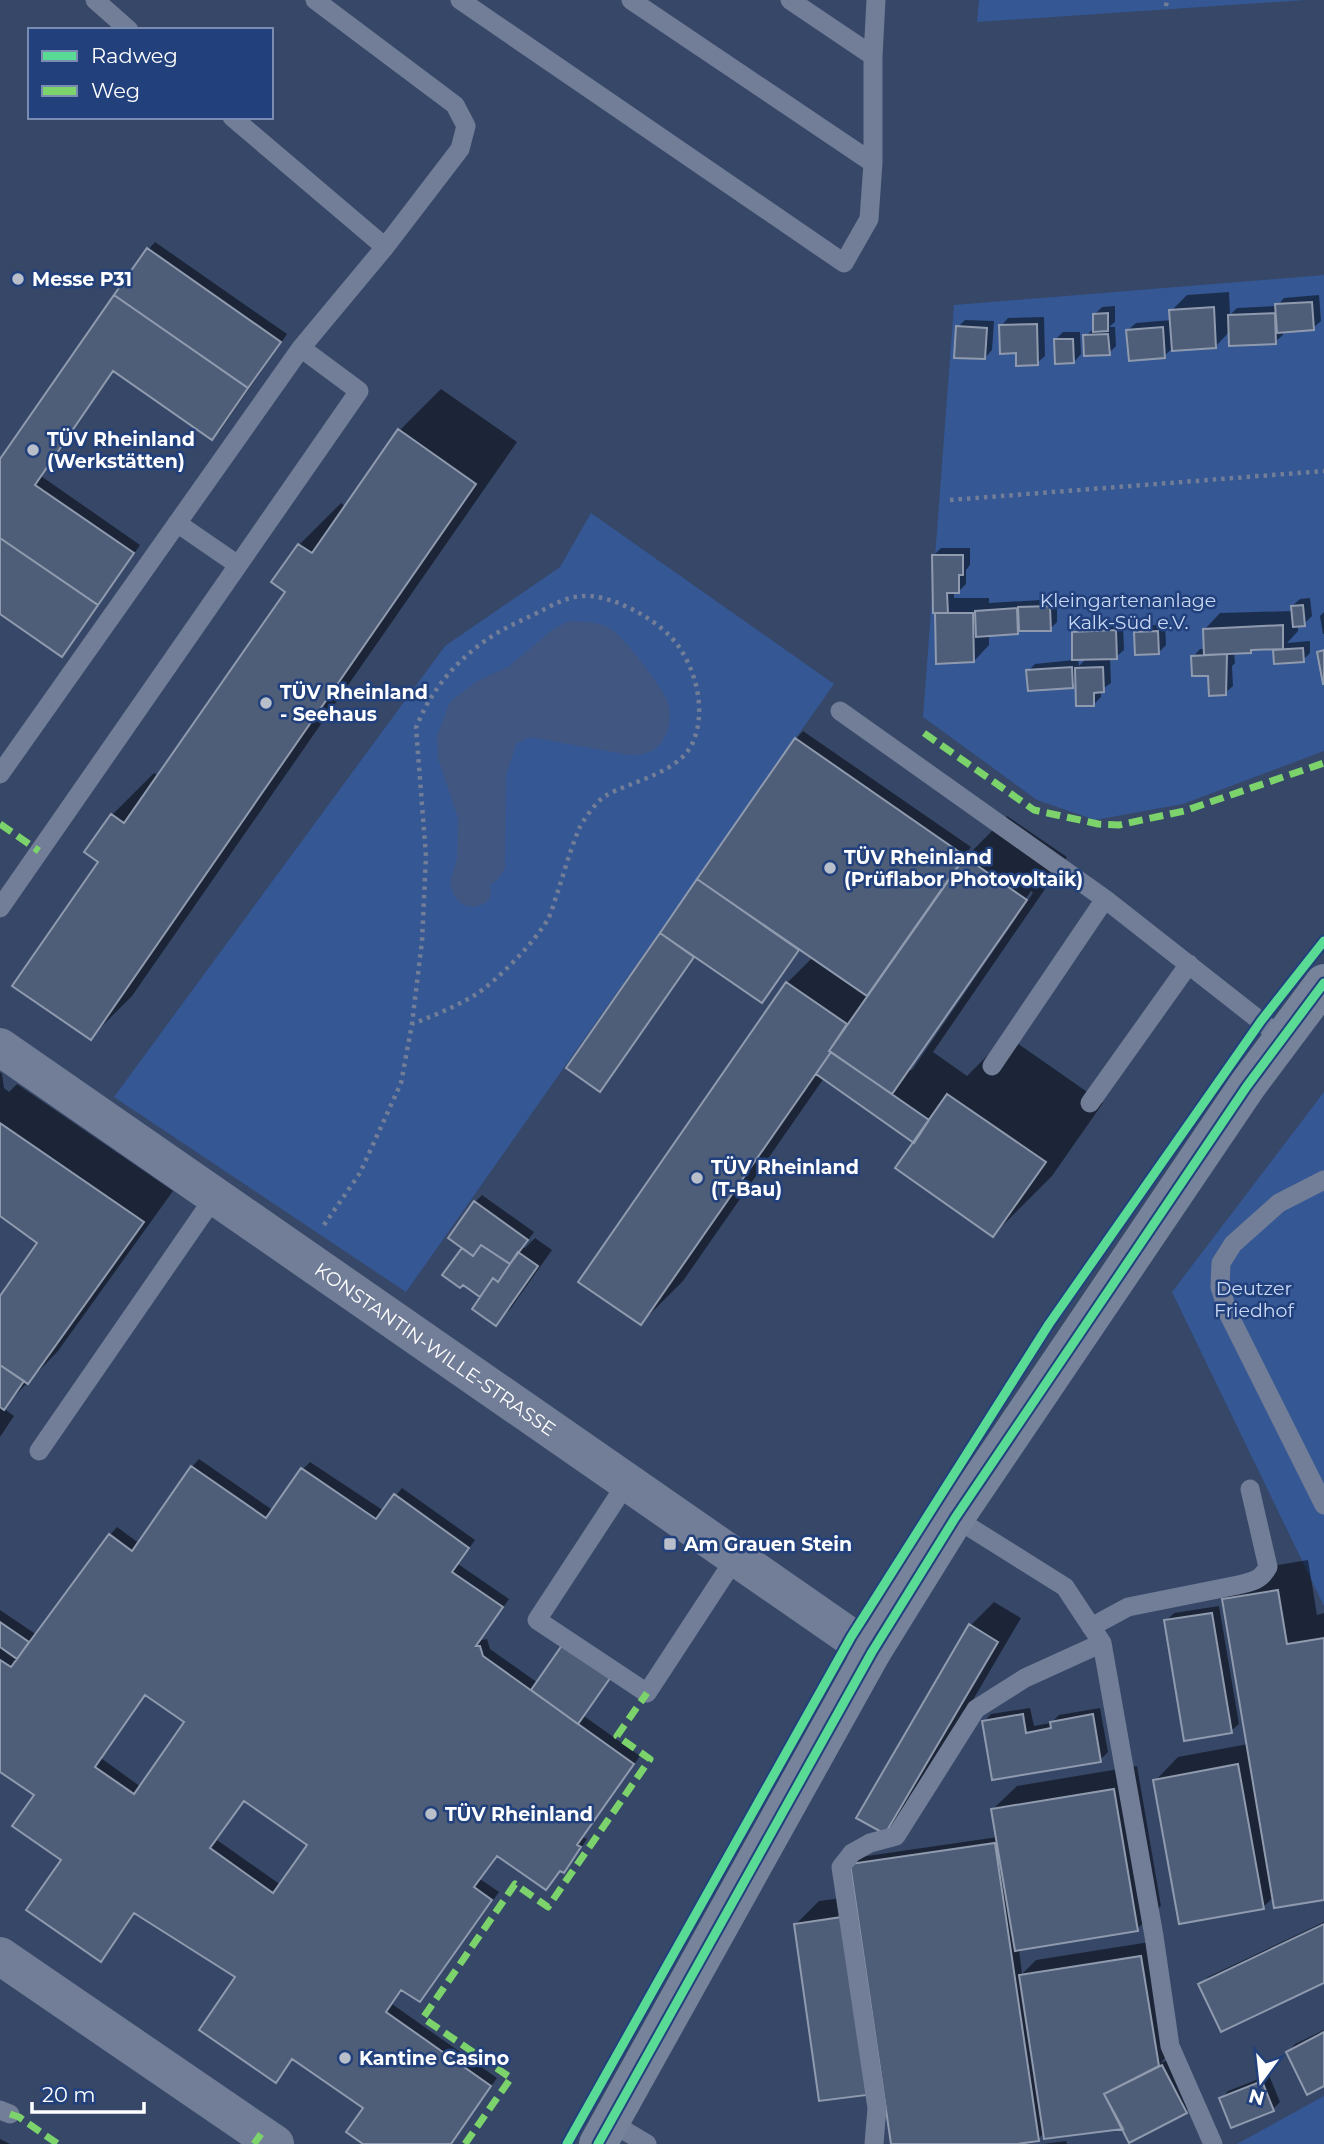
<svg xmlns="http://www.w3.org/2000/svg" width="1324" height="2144" viewBox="0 0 1324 2144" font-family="Montserrat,sans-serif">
<rect width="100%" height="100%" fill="#364768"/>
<path fill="#355793" d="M979 0H1306L977 22Z
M1324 275V751L1183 804 1095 820 1037 800 923 717 954 305Z
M591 513 834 684 406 1292 114 1097 445 646 560 567Z
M1324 1092V1606L1172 1292Z
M1324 2096V2144H1237Z"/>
<path fill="#415782" d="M569 621C586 622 603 621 616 633 627 642 660 685 666 698 673 714 670 737 656 748 649 754 639 755 630 755L529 737 516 744 506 776 505 868 497 880 490 885 491 897 484 904 474 907 463 905 454 896 450 883 457 858 458 818 438 758 437 736 450 702 477 681 508 667 552 630Z"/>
<path fill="#0007" fill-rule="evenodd" d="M155 242 287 334 220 431 212 438 114 370 41 476 140 545 69 647 62 655 0 612V462L148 250Z
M1229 292 1230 315 1237 308 1277 306 1284 298 1319 295 1321 321 1313 328 1283 331V335L1275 342 1230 331 1216 346 1174 347 1164 356 1128 330 1136 323 1172 320 1171 311 1187 295Z
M1115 306V322L1109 327H1115L1116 346 1109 353 1085 336 1095 328V314L1102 307Z
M1044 317 1045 356 1037 363 1001 326 1008 318Z
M965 320 994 321 992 350 985 358 958 327Z
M1063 332H1080L1081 354 1074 362 1055 340Z
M441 389 517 442 132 996 90 1038 100 861 87 852 112 815 154 773 159 776 288 591 273 582 299 545 341 503 346 507 399 431Z
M941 548H970V565L966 570V584L959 591H954V598H989V603L1057 599V622L1050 629 1020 630 1017 633 989 634V645L974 661 938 662 933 556Z
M1310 598 1312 616 1304 624 1298 625V631L1287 643 1310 641V653L1303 660 1275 650 1278 647 1254 648 1250 651 1234 652 1235 663 1232 666 1233 686 1225 693 1193 657 1200 649H1205V629L1220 613 1293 611 1292 606 1300 599Z
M1324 612V634H1323L1320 616Z
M1123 624 1124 650 1116 657H1110L1111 683 1101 690V697L1094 704 1077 681 1072 686 1028 671 1035 664 1074 660 1073 633 1081 625ZM1078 658H1087L1079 666Z
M1165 624 1166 645 1159 652 1135 633 1143 626Z
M803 731 971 847 966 854 968 855 1007 816 1067 857 933 1052 967 1076 1007 1036 1103 1103 1052 1176 993 1235 916 1142 824 1078 683 1281 641 1323 787 983 813 957 801 949 769 994 762 1001 695 956 607 1082 568 1067 796 739ZM1031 891 1033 893 912 1070H907Z
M0 1072 2 1074 4 1088 9 1092 17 1084 173 1191 58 1351 3 1408 14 1416 0 1437V1299L40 1242 0 1214Z
M482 1195 534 1232 523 1247 525 1248 535 1238 552 1250 511 1308 496 1324 483 1297 462 1283 464 1247 475 1202Z
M199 1459 274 1511 303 1469 310 1462 384 1511 402 1488 475 1540 458 1564 509 1599 481 1640 487 1639 490 1649 538 1683 619 1666 584 1716 640 1756 583 1837 587 1839 571 1863 564 1871 498 1854 480 1879 499 1892 427 1992 403 1989 392 2004 497 2078 451 2144H366V2107L294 2057 275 2081 237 1976 136 1912 108 1953 100 1960 36 1794 0 1770V1610L37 1635 110 1535 117 1527 140 1544 192 1467ZM146 1694 187 1721 141 1787 101 1758ZM245 1799 309 1844 281 1885 217 1840Z
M1308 1560 1317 1615 1324 1613V1898L1274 1897 1263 1907 1155 1781 1178 1757 1248 1744 1223 1600 1254 1569Z
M994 1602 1021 1618 909 1809 885 1832 971 1625Z
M1219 1606 1239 1724 1231 1731 1166 1621 1174 1613Z
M1030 1708 1034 1726 1051 1723 1059 1715 1100 1708 1108 1752 1100 1760 984 1722 991 1714Z
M1137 1766 1161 1906 1137 1929 1019 1949 1022 1974 1036 1960 1156 1941 1174 2049 1160 2063 1170 2059 1193 2104 1186 2112 1123 2127 1045 2132 1038 2139 1005 2144H893L883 2076 795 1925 819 1901 857 1896 852 1865 860 1857 998 1837 993 1809 1017 1786Z
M1324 1922V1981L1200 1985 1208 1977Z
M1324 2030V2084L1288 2052 1295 2044Z
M1269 2075 1280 2102 1273 2109 1221 2099 1228 2091Z
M0 2139 10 2144H0Z
M1066 2141 1067 2144H1043Z"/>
<path fill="#4f5e78" stroke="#8f9aae" stroke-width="2" fill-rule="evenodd" d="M147 248 281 342 248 388 114 295Z
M114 295 248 388 212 440 113 371 35 485 134 553 98 605 0 538V459Z
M1312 302 1314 330 1277 333 1275 304Z
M1214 307 1216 348 1172 351 1169 310Z
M1108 313V331L1093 332V314Z
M1275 313 1276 344 1229 346 1228 315Z
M1037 324 1038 365 1016 366V353L1000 354 999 325Z
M956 326 987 328 985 359 954 358Z
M1163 327 1165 358 1129 361 1126 330Z
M1108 334 1110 355 1084 356 1083 335Z
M1054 339H1073L1074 363 1055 364Z
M398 429 476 484 91 1040 12 986 98 862 84 852 111 814 124 823 285 592 271 582 298 544 312 553Z
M0 538 98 605 62 657 0 614Z
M932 555H963V575H959V593H947L948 613H933Z
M1303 605 1305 626 1293 627 1291 606Z
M1050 606 1051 631H1019L1018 607Z
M1017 608 1018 634 976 637 975 611Z
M935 613H973L974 662 936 664Z
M1283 625V649L1251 650V653L1204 655 1203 629Z
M1116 630 1117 659 1072 660V632Z
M1158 631 1159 654 1135 655 1134 632Z
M1303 648 1304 662 1274 664 1273 650Z
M1324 650V684H1323L1317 652Z
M1227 654 1226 695 1209 696 1208 676H1192L1191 656Z
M1072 667 1073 688 1028 691 1026 670Z
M1103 667 1104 692 1094 693V706H1076L1075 668Z
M795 738 965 856 867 996 697 879Z
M965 857 1027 900 892 1094 829 1051Z
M697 879 799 950 762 1003 660 933Z
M660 933 694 957 600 1092 566 1068Z
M786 982 847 1024 829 1051 831 1052 641 1325 578 1282Z
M831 1052 929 1120 914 1143 816 1074Z
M947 1094 1046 1162 993 1237 895 1168Z
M0 1123 144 1222 28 1384 0 1365V1296L37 1243 0 1216Z
M474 1201 528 1240 510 1264 481 1245 473 1256 448 1238Z
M481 1245 510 1264 498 1282 493 1278 480 1297 463 1285 460 1288 442 1275 462 1248 473 1256Z
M518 1252 538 1266 496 1326 472 1309 493 1278 498 1282Z
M0 1365 24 1381 4 1410 0 1407Z
M191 1466 266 1518 301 1468 376 1519 394 1494 469 1548 452 1572 503 1607 476 1646H480L483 1656 634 1764 577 1845 581 1847 564 1873 560 1871 546 1890 497 1856 474 1887 492 1900 420 2002 401 1990 386 2012 491 2086 451 2144H363L346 2132 363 2108 292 2059 276 2083 199 2030 235 1977 134 1913 101 1962 26 1910 61 1860 12 1826 34 1795 0 1772V1660L11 1667 109 1534 132 1551ZM145 1695 184 1722 134 1794 95 1767ZM244 1801 307 1845 273 1893 210 1848Z
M1278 1590 1287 1644 1324 1638V1900L1274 1908 1222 1599Z
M1212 1613 1232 1733 1184 1741 1164 1620Z
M0 1622 29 1642 17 1659 0 1647Z
M969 1624 998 1642 885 1834 856 1818Z
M565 1641 613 1674 578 1724 531 1690Z
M1023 1714 1026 1733 1051 1728 1050 1722 1093 1714 1101 1762 992 1780 982 1721Z
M1238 1764 1264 1909 1179 1924 1153 1780Z
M1114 1789 1138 1931 1015 1951 991 1809Z
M995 1843 1039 2141 1017 2144H891L850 1864Z
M842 1917 867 2095 819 2101 794 1924Z
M1324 1924V1983L1221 2032 1198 1984Z
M1141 1956 1159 2066 1104 2094 1123 2129 1044 2139 1019 1975Z
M1324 2032V2086L1307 2095 1286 2052Z
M1162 2065 1187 2113 1129 2143 1104 2094Z
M1262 2081 1274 2111 1231 2128 1219 2098Z"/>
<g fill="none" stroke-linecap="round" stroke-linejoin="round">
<path stroke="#727e97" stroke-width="4.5" stroke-dasharray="3.5 5" stroke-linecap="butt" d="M1166 6 1167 0
M950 500 1324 471
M324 1225 360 1173 401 1083 412 1024 422 941 426 856 416 728C431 688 461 655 497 633 509 626 522 620 535 614 553 605 568 595 589 596 619 598 662 622 679 647 697 673 706 712 693 742 680 773 631 781 605 796 596 802 583 820 579 829 570 850 564 873 557 894 554 902 552 912 548 919 535 942 497 981 475 995 455 1007 433 1016 412 1024"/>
<path stroke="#727e97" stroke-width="19" d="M95 0 129 30
M460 0 844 263 869 219 873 163V56L876 0
M631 0 873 163
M790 0 873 56
M232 117 385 247
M177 523 238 565
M840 711 1105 899 1282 1038
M0 774 301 348 385 247 460 149 466 126 455 105 315 0
M0 908 359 391 301 348
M992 1066 1105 899
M1090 1103 1189 964
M1324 1180 1279 1203 1233 1244 1221 1263 1220 1287 1228 1313 1324 1505
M39 1451 215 1196
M628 1481 537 1620 647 1693 736 1557
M955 1518 1065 1587 1102 1643 1154 1936 1170 2046 1213 2144
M1091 1627 1128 1607 1238 1585C1252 1582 1261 1580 1268 1567L1250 1489
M0 2110 10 2114
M610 2122 647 2144
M874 2144 877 2108 841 1867 852 1853 870 1843 896 1836 976 1709 1025 1678 1102 1643"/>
<g stroke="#727e97" stroke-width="38">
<path id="s1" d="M0 1047 872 1652"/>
<path d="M0 1956 275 2144"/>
</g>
<path stroke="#77839b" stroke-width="38" d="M598 2144 872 1652 955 1518 1247 1086 1324 983"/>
<path stroke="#7cd36c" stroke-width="7" stroke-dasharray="14 7" stroke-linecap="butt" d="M924 733 1034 810 1098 824 1119 825 1184 811 1324 763
M0 824 39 851
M10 2114 19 2117 58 2144
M254 2144 261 2134
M465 2144 511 2078 423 2018 515 1884 548 1907 650 1759 617 1736 647 1693"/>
<g stroke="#22417c" stroke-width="13">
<path id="cycleway" d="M567 2144 851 1637 1049 1324 1261 1021 1324 941
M598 2144 872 1652 955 1518 1247 1086 1324 983"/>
</g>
<use href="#cycleway" stroke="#5adb95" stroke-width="9"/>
</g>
<g fill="#b9bfca" stroke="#22417c" stroke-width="2.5">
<circle cx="18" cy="279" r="7"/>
<circle cx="33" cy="450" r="7"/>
<circle cx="266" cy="703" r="7"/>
<circle cx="830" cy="868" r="7"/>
<circle cx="697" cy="1178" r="7"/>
<rect x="663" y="1537" width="14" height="14" rx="3.5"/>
<circle cx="431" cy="1814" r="7"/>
<circle cx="345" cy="2058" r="7"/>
</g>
<g text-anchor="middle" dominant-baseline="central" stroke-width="5" stroke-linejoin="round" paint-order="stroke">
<g font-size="19" font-weight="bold" fill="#fff" stroke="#22417c" text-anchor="start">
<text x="32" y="279">Messe P31</text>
<text x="47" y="439">TÜV Rheinland<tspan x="47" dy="22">(Werkstätten)</tspan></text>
<text x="280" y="692">TÜV Rheinland<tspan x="280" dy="22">- Seehaus</tspan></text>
<text x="844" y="857">TÜV Rheinland<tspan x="844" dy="22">(Prüflabor Photovoltaik)</tspan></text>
<text x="711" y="1167">TÜV Rheinland<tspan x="711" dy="22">(T-Bau)</tspan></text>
<text x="684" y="1544">Am Grauen Stein</text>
<text x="445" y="1814">TÜV Rheinland</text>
<text x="359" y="2058">Kantine Casino</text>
</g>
<g font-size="19" fill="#c9d9f5" stroke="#22417c">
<text x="1128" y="600">Kleingartenanlage<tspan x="1128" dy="22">Kalk-Süd e.V.</tspan></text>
<text x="1254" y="1288">Deutzer<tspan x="1254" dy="22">Friedhof</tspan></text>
</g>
<g font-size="19" fill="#fff" stroke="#22417c">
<text stroke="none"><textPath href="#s1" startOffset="530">KONSTANTIN-WILLE-STRASSE</textPath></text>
</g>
</g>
<rect x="28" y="28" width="245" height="91" fill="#22417c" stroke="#7a8db0" stroke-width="2"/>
<rect x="42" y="51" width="35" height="10" fill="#5adb95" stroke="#7a8db0" stroke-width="2"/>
<text x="91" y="63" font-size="21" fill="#ffffff">Radweg</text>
<rect x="42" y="86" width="35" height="10" fill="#7cd36c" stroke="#7a8db0" stroke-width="2"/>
<text x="91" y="98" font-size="21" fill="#ffffff">Weg</text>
<g transform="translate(1261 2081) rotate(195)" stroke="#22417c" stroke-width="5" paint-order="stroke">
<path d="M0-5L12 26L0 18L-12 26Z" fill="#ffffff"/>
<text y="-10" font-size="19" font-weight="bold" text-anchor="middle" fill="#ffffff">N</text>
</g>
<path d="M32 2102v10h112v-10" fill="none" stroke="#ffffff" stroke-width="3.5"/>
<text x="42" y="2102" font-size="21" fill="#ffffff" stroke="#22417c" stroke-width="5" paint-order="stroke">20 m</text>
</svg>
